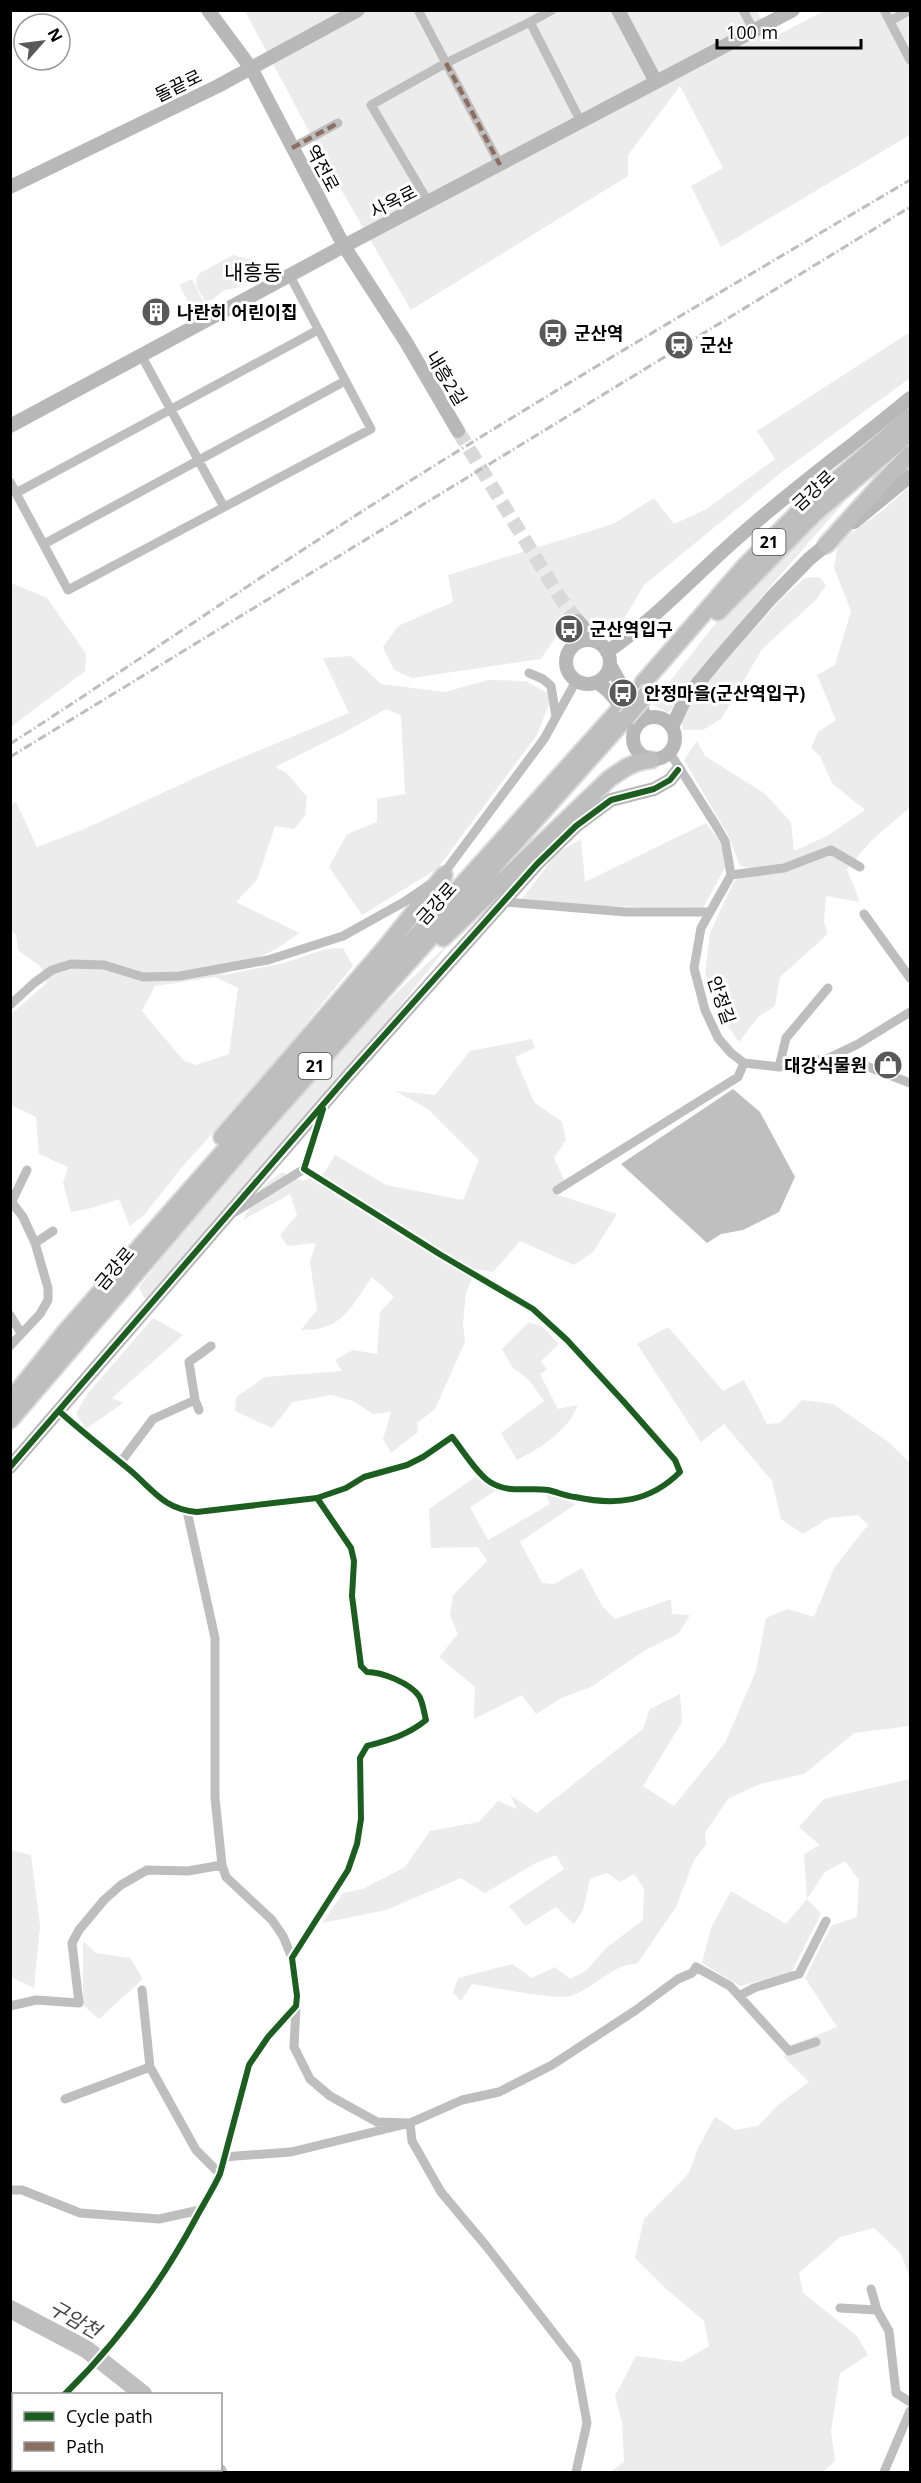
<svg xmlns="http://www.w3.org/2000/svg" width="921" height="2483" viewBox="0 0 921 2483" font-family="'Open Sans','Noto Sans KR',sans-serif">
<rect width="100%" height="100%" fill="#fff"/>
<path fill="#ececec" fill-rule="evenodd" d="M245 11H757L772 38 824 11H910V135L721 247 691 186 723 168 680 86 628 155V176L411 310 328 167Z
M233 255 259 262 264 267V273L248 279 237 288 224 290 212 300 205 301C200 292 191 283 200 273Z
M192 279 204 303 192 309 179 285Z
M910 332V378L783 471 644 585 621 624 561 629 541 659 412 678 394 670 383 647 398 626 453 602 448 575 613 524 654 498 674 524 705 510 775 459 757 431Z
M910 486V807L871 841 847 869 860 902 826 896 824 922 828 934 780 977 775 1006 758 1017 739 1042 725 1022 705 974 710 933 734 881 755 869 740 866 728 835 684 760 697 741 705 756 764 793 791 822 794 851 829 835 865 810 832 783 820 756 811 748 818 732 836 720 817 675 835 665 851 611 834 568 838 543 883 510Z
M846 500 768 589 668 713 652 704 715 624 827 510Z
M819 577 826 585 817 599 762 649 722 718 703 730H683L680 717 703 685 784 596 805 578Z
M11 583 47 598 86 654 85 671 11 727Z
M351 656 381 684 445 692 488 680 526 681 552 696 537 735 437 869 362 915 329 867 347 834 377 822V799L405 794 401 715 386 709 345 732 275 767 287 773 307 797 305 816 294 829 275 826 257 880 236 902 299 933 278 948 219 976 284 963 326 949 343 948 353 966 256 1085 182 1167 144 1215 130 1226 119 1199 88 1209 71 1212 63 1183 68 1167 39 1154 36 1117 11 1105 10 1015 47 983 40 966 18 950 16 935 11 930 10 806 16 802 37 847 82 830 210 771 349 713 323 658ZM215 977 238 988 229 1054 196 1065 184 1061 142 1011 155 986Z
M706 823 720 841 726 866 703 908 590 906 521 900 557 853 581 839 585 882Z
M453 939 380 1031 146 1301 139 1287 205 1203 345 1042Z
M532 1039 535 1048 515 1057 534 1102 562 1122 566 1140 554 1158 564 1180 552 1193 617 1214 594 1251 574 1265 520 1241 493 1272 476 1269 466 1293 463 1323 465 1342 435 1409 417 1423 418 1432 391 1453 383 1439 391 1412 373 1414 353 1401 331 1395 293 1402 272 1428 235 1411 236 1397 265 1377 342 1371 335 1360 353 1350 377 1354 380 1312 394 1297 372 1277C351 1307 342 1331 301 1330L317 1310 310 1262 316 1243 288 1246 280 1235 297 1215 290 1194 243 1220 262 1187 282 1172 303 1181 324 1173 335 1155 386 1185 463 1200 479 1160 428 1109 395 1091 435 1095 470 1051Z
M153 1318 183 1335 112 1398 123 1403 86 1429 76 1413 88 1393Z
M529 1322 543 1327 559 1344 541 1361 547 1370 540 1374 558 1409 578 1405C566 1433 543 1446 517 1460L501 1433 544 1401 529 1380 512 1367 502 1349Z
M668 1327 723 1391 744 1380 767 1424 780 1423 802 1400 833 1404 890 1443 910 1463V1726L854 1733 804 1774 760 1784 728 1799 705 1833 706 1845 694 1860 676 1907 637 1964C613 1963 594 1989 570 1996 556 2000 491 1987 472 1984L461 2001 453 1993 458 1978 512 1964 532 1978 555 1967 570 1979 586 1971 606 1948 643 1920 644 1888 634 1874 620 1882 607 1873 590 1879 583 1910 574 1924 556 1907 525 1926 509 1906 564 1869 556 1855 534 1864 485 1893 461 1878 386 1910 322 1923 343 1893 363 1889 405 1867 430 1831 479 1822 498 1801 517 1809 510 1795 537 1813 643 1729 650 1709 680 1694 682 1722 643 1786 674 1806 725 1743 756 1671 766 1618 788 1609 814 1617 834 1568 868 1525 858 1515 829 1518 803 1534 781 1519 772 1481 724 1424 701 1442 637 1344Z
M475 1477 497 1490 470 1507 488 1540 550 1504 545 1493 576 1504 520 1542 542 1583 554 1584 582 1568 602 1606 615 1619 671 1599 672 1614 690 1615 678 1634 644 1651 591 1687 561 1698 536 1714 522 1695 474 1719 475 1687 439 1657 458 1634 450 1616 453 1595 487 1561 478 1547 431 1548 429 1509Z
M910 1779V2278L901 2254 874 2228 840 2237 799 2273 803 2293 857 2336 868 2355 840 2373 831 2431 835 2461 823 2472H610L624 2462 622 2422 615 2396 636 2356 682 2362 709 2346 704 2321 663 2286 635 2258 644 2219 689 2173 698 2148 715 2117 735 2130 758 2126 779 2104 809 2082 784 2057 792 2045 837 2027 805 1978 831 1926 857 1917 859 1880 845 1861 825 1872 807 1899 821 1914 791 1973 740 1986 702 1963 711 1928 731 1891 786 1924 807 1899 804 1854 820 1845 799 1827 824 1799Z
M11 1850 31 1855 40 1926 34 1988 11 1977Z
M83 1941 96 1953 130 1958 143 1979 99 2019 83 2005Z"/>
<path fill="#bfbfbf" d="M733 1089 760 1112 795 1177 779 1212 743 1230 721 1234 707 1243 621 1164Z"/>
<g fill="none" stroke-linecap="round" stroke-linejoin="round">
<path stroke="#bfbfbf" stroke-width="18" d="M10 2309 86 2349 143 2394
M215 2470 218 2472"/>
<path stroke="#d9d9d9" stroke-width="14" stroke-dasharray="14 7" stroke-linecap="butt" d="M458 431 561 599 578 621"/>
<g stroke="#dbdbdb" stroke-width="20">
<path id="highway" d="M826 545 881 484 910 454
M718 612 815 513 910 433
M643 683 745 566 799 512 910 417
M443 938 609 779C623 769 634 761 651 760
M222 1137 385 948 444 875
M10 1401 66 1331 284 1083 619 710
M10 1420 256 1133 626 718"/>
</g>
<path stroke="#bebebe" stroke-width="9" d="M418 10 500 165
M743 10 754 31
M884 10 910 60
M890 21 910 10
M530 22 552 10
M292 148 338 123
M429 203 371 105 446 63 530 22 581 122
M141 355 224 507
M10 482 68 590 371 429 290 276
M16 493 318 330
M44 544 345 381
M529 673 543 679 551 686 556 717
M670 753 715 824 725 841 728 857 731 875 701 928 694 968 705 1010 718 1038 731 1053 744 1063 779 1067 829 1058 853 1061 910 1083
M731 875 784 868 831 850 860 867
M441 877 544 739 576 681
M505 902 626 912H708
M864 914 910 978
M10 1005 34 983 52 970 71 964 104 965 143 977 180 976 268 960 343 936 404 902 429 885
M831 1057 858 1044 910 1012
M779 1067 786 1038 828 988
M557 1190 738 1077 744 1063
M10 1200 23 1217 35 1243 48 1288V1300L40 1314 10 1346
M12 1201 27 1170
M235 1212 304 1169
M35 1243 53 1231
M10 1315 21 1333
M199 1410 195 1400 189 1362 211 1346
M59 1411C82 1432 107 1451 131 1471 154 1491 164 1509 197 1512L317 1498 351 1548 354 1561 352 1596 361 1666 367 1672C382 1672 410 1683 419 1696 423 1702 424 1713 426 1720 408 1735 389 1740 367 1746L360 1758 361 1819 357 1844 348 1870 292 1958 297 1996 296 2006 268 2037 249 2065 220 2174C213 2189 204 2203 196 2218 161 2283 117 2343 65 2394
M120 1463 153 1419 195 1400
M317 1498 346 1488 364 1477 407 1465 423 1457 452 1437C462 1449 477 1474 490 1482 509 1494 528 1487 548 1490 557 1492 566 1496 575 1497 616 1506 650 1502 680 1472L675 1460 624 1402 567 1340 533 1309 441 1255 304 1169 324 1106
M187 1511 215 1638V1798L222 1865 226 1877 272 1920 283 1936 292 1958
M142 1990 150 2067 196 2150 220 2174
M739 1996 754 1988 799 1974 826 1921
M10 2006 36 2000 79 2003 72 1943 79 1930 104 1900 121 1885 147 1870 188 1871 222 1865
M296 2006 294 2047 310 2079 330 2096 377 2122 410 2123 462 2100 499 2092 552 2065 636 2010 678 1979 692 1973 696 1967 730 1986 789 2051 816 2042
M65 2099 150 2067
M224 2157 291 2152 410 2123 412 2141 441 2192 487 2247 576 2362 587 2423 576 2472
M10 2190H22L80 2213 159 2219 200 2210
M871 2289 877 2310 889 2331 896 2393 910 2402
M840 2308 877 2310
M10 2448 14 2445
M884 2472 910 2411"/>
<path stroke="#b8b8b8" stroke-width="14" d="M208 10 251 68 344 246 406 342 458 431
M618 10 656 82
M10 187 218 86 358 10
M10 426 344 246 793 10
M854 522 910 476
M578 621 593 639
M566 662a22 22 0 1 1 44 0a22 22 0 1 1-44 0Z
M607 652C657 618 697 573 742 534 796 486 855 444 910 398
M610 665 624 690 643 711
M597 682 607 690 629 715
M633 738a21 21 0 1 1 42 0a21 21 0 1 1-42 0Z
M672 727 685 699 717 660 771 598 809 559 832 540
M10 1467 346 1078 537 864 576 826 611 800 654 789 670 780 678 770"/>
<use href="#highway" stroke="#bebebe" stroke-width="16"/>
<path stroke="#bebebe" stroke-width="3" stroke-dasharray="9 3 1.5 3" stroke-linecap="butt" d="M10 744C139 661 264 573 394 491 564 384 737 282 910 180
M10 757 910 207"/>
<g stroke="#dbdbdb" stroke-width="20" stroke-linecap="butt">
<path id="highway-bridge" d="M626 718 650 690"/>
</g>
<use href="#highway-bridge" stroke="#bebebe" stroke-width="16"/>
<path stroke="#8d6e63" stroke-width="4.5" stroke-dasharray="9 4.5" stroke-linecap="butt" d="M446 63 500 165
M292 148 338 123"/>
<g stroke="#fff" stroke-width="10">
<path id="cycleway" d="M59 1411C82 1432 107 1451 131 1471 154 1491 164 1509 197 1512L317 1498 351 1548 354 1561 352 1596 361 1666 367 1672C382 1672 410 1683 419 1696 423 1702 424 1713 426 1720 408 1735 389 1740 367 1746L360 1758 361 1819 357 1844 348 1870 292 1958 297 1996 296 2006 268 2037 249 2065 220 2174C213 2189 204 2203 196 2218 161 2283 117 2343 65 2394
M10 1467 346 1078 537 864 576 826 611 800 654 789 670 780 678 770
M317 1498 346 1488 364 1477 407 1465 423 1457 452 1437C462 1449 477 1474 490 1482 509 1494 528 1487 548 1490 557 1492 566 1496 575 1497 616 1506 650 1502 680 1472L675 1460 624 1402 567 1340 533 1309 441 1255 304 1169 323 1109"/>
</g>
<use href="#cycleway" stroke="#1b5e20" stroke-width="6"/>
</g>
<defs>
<g id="building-disc" transform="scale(1.5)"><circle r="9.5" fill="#595959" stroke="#fff"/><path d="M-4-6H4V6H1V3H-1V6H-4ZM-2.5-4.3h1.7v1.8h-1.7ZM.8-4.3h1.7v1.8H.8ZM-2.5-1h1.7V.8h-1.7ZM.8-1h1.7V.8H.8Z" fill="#fff"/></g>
<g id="bus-disc" transform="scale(1.5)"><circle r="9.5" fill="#595959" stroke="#fff"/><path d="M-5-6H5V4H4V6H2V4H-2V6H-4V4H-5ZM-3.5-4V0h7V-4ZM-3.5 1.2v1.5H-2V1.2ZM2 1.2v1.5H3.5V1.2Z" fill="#fff"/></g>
<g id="station-disc" transform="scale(1.5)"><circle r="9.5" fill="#595959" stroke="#fff"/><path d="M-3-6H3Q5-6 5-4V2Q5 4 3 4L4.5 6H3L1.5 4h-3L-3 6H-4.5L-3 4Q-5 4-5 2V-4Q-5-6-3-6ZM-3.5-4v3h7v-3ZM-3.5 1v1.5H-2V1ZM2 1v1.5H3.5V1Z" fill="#fff"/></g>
<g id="shop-disc" transform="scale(1.5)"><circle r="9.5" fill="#595959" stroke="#fff"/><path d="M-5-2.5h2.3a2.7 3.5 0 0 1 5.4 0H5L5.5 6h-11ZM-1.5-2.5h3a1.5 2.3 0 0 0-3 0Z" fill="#fff"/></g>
</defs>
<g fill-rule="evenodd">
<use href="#building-disc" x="156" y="312"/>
<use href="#bus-disc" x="553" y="333"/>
<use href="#station-disc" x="679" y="345"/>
<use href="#bus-disc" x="569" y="629"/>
<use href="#bus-disc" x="623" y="693"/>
<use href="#shop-disc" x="888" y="1065"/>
</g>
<g text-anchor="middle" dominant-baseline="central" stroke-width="6" stroke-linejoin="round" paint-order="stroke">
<g fill="#fff" stroke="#4c4c4c" stroke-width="1.5">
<rect x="752.5" y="529" width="33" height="26" rx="4.5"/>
<rect x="298.5" y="1053" width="33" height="26" rx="4.5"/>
</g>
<g font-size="16" font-weight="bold" fill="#000">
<text x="769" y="542">21</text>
<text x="315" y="1066">21</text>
</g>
<g font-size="18" fill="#000" stroke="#fff">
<text transform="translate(178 85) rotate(-26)">돌끝로</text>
<text transform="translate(323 168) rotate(62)">역전로</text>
<text transform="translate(393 201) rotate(-27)">사옥로</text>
<text transform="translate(447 378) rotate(59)">내흥2길</text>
<text transform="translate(813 490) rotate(-43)">금강로</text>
<text transform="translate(436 903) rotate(-48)">금강로</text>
<text transform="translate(722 1000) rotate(71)">안정길</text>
<text transform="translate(114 1268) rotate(-50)">금강로</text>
</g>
<g font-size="18" font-weight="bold" fill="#000" stroke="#fff" text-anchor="start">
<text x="177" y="312">나란히 어린이집</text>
<text x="574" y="333">군산역</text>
<text x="700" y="345">군산</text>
<text x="590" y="629">군산역입구</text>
<text x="644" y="693">안정마을(군산역입구)</text>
<text x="867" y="1065" text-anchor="end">대강식물원</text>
</g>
<g font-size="20" font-style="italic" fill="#444" stroke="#fff">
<text transform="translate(75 2319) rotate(30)">구암천</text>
</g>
<g font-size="21" fill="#000" stroke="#fff">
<text x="253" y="272">내흥동</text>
</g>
</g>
<rect width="921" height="2483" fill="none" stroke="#000000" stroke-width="24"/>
<rect x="12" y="2393" width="210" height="78" fill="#ffffff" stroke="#999999" stroke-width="1.5"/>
<rect x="24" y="2412" width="30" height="9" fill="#1b5e20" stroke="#999999" stroke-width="1.5"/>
<text x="66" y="2423" font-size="18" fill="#000000">Cycle path</text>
<rect x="24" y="2442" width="30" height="9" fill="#8d6e63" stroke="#999999" stroke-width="1.5"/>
<text x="66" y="2453" font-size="18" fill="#000000">Path</text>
<g transform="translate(42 42) rotate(62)"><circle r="28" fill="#ffffff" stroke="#999999" stroke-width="1.5"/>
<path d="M0-4.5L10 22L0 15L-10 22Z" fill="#595959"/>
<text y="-9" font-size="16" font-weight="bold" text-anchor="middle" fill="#000000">N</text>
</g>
<path d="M717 39v9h144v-9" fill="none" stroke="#000000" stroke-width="3"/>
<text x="726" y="39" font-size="18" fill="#000000" stroke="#ffffff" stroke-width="4.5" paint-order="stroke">100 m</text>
</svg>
